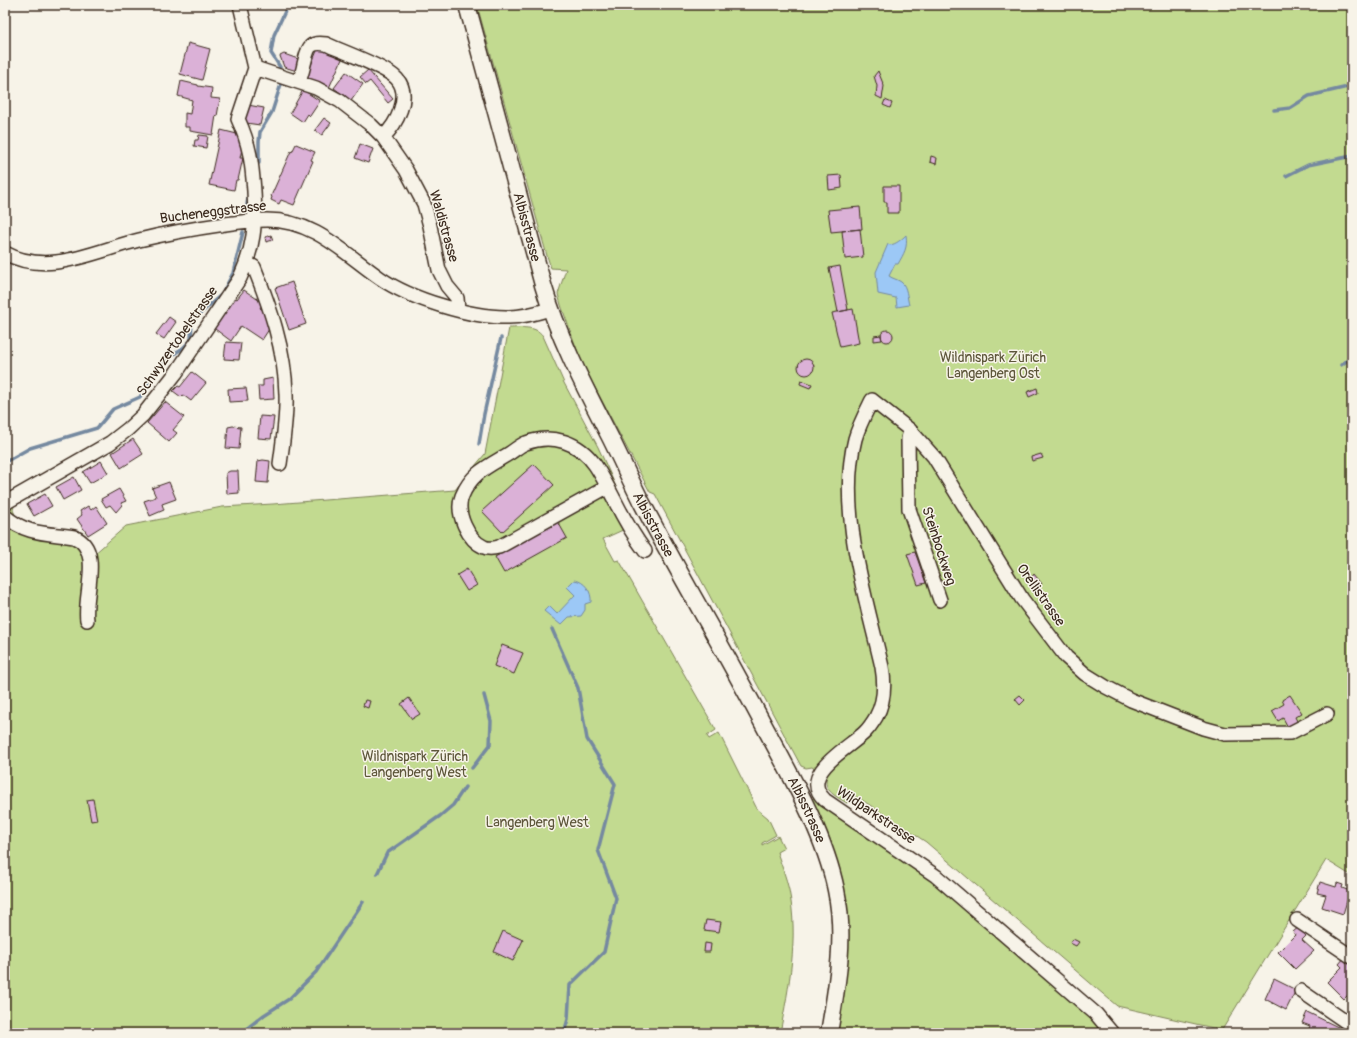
<svg xmlns="http://www.w3.org/2000/svg" width="1357" height="1038" viewBox="0 0 1357 1038" font-family="Pangolin,sans-serif">
<rect width="100%" height="100%" fill="#f7f3e8"/>
<filter id="ink" filterUnits="userSpaceOnUse"><feTurbulence type="fractalNoise" baseFrequency=".025" numOctaves="2"/><feDisplacementMap in="SourceGraphic" scale="8" xChannelSelector="R" yChannelSelector="G"/><feConvolveMatrix kernelMatrix="1 2 1 2 8 2 1 2 1" color-interpolation-filters="sRGB"/></filter>
<g filter="url(#ink)">
<path fill="#c2da90" stroke="#7e8257" d="M477 5H1352V876L1326 860 1222 1030 1117 1006 926 842 859 798 855 797 847 803C837 797 822 790 827 777L812 767 806 768 801 766 655 494 650 492 581 361 561 305 558 294 566 269 551 268 547 256Z
M509 328C521 328 535 325 543 336L564 383 598 447 632 522 625 529 603 539 615 561 619 560 716 730 707 736 709 739 719 733 757 809 768 818 776 835 762 843V845L778 836 784 848 777 852C781 864 786 877 789 890 799 938 789 986 780 1033H5V506L15 502 13 510 17 519 30 526 66 529 93 555 126 526 222 507 273 504 455 490 485 454Z
M814 798 932 879 1084 1010 1104 1033H837L846 957 809 801Z"/>
<path fill="#9cc8f6" stroke="#7589a0" d="M906 235C908 248 904 253 898 264H895L889 276C893 279 897 279 901 282 907 286 907 298 909 305L897 307 896 298 878 294 876 272 888 244 890 245C896 244 901 240 906 235Z
M574 580C585 581 592 592 591 602L585 604V610L581 616 569 617 561 625 544 611 549 606 557 614 575 595 567 587Z"/>
<g fill="none" stroke-linecap="round" stroke-linejoin="round">
<path stroke="#7589a0" stroke-width="3.5" d="M1251 9 1253 5
M280 67 271 53 274 35 288 5
M1274 110 1290 108 1309 96 1352 86
M259 163V142L260 132 272 112 281 84
M1286 176 1308 165 1352 156
M246 211 248 198
M1341 365 1352 357
M479 444 484 414 501 338
M5 462 30 448 97 428 113 409 140 397 155 370 166 359 183 348 191 340 192 321 222 294 233 273 243 232
M552 629 578 688 587 739 615 784 598 850 616 898 604 952 570 985 568 1019 564 1033
M472 768 490 745 491 721 484 695
M377 874 387 853 440 816 453 805 465 787
M241 1033 264 1015 289 999 316 972 363 902"/>
</g>
<path fill="#dbb1d7" stroke="#3b2a1e" d="M188 43 210 49 202 80 180 74Z
M319 46 343 57 328 90 307 81 306 77Z
M284 54 301 60 297 71 284 67 280 56Z
M368 70 393 99 388 103 370 81 366 84 360 77Z
M878 71 884 86 882 99 876 96 877 86 874 76Z
M346 72 363 84 351 101 334 88Z
M181 81 198 85V86L212 88 211 98 220 99 217 116 216 115 213 135 190 131V127H185V113L190 114 192 100 178 96Z
M303 90 320 101 310 116 308 114 303 122 290 113Z
M885 100 892 103 890 108 883 105Z
M248 105 264 108 260 125 246 123 244 118Z
M324 118 331 123 322 135 315 130Z
M221 130 245 136 240 158H243L238 180H236L234 190 209 185Z
M199 135 208 136 206 148 194 146 195 140H198Z
M296 144 315 152 311 160 313 161 294 205 281 200 279 204 271 200 272 197 271 196 291 151 292 152Z
M360 144 373 149 368 163 355 158Z
M931 156 937 158 936 164 930 162Z
M841 175 842 188 829 190 828 176Z
M884 186H899V213H887V202H884Z
M860 207 862 229 831 232 828 210Z
M860 229 863 257 845 259 842 231Z
M271 235 273 240 266 242 265 237Z
M840 266 848 310 838 312 829 268Z
M292 282 306 324 289 330 275 288Z
M244 290 263 303 260 308 268 314 271 326 262 340 241 326 231 341 211 326 234 297 237 299Z
M853 309 859 343 840 347 832 313Z
M169 317 176 322 164 339 156 334Z
M881 336a6 6 0 1 1 12 0a6 6 0 1 1-12 0Z
M881 335 882 340 874 341V336Z
M226 342 241 343 239 360 224 359Z
M798 367a8 8 0 1 1 16 0a8 8 0 1 1-16 0Z
M192 372 206 383 191 401 183 395 181 397 173 391 178 386 180 387Z
M273 378 274 399 259 400 258 386H263V380Z
M801 380 812 384 810 388 800 384Z
M246 388 248 401 229 402 228 389Z
M1037 388 1038 393 1029 397 1027 392Z
M165 402 184 417 173 430 177 433 169 442 147 423Z
M260 416 274 417 271 439 258 438Z
M233 426 241 427 239 449 226 448 228 427Z
M133 439 143 454 121 468 112 453Z
M1041 454 1043 458 1032 461 1031 457Z
M263 460 270 461 268 483 256 482 258 461Z
M101 461 108 473 90 483 83 472Z
M534 464 554 485 502 532 482 511Z
M230 471H238L239 493 227 494 226 473Z
M74 477 81 490 63 500 56 487Z
M169 482 176 499 162 504 164 510 150 516 144 501 156 497 152 488Z
M119 489 126 501 121 503 122 505 116 512 110 505 106 507 101 499Z
M45 494 52 506 34 516 27 504Z
M88 506 91 510 96 506 107 523 88 535 77 519 82 515 80 511Z
M558 522 567 538 504 573 495 557Z
M915 552 926 583 918 585 907 554Z
M467 569 477 585 467 591 457 575Z
M1034 574 1042 584 1038 586 1031 578Z
M502 645 523 653 514 674 494 666Z
M1020 695 1025 700 1020 705 1015 699Z
M1290 695 1302 713 1295 717 1298 723 1289 729 1283 718 1278 721 1272 711 1284 704 1282 700Z
M409 698 420 714 412 719 401 704Z
M365 700 370 701 368 708 363 706Z
M93 799 97 820 91 821 87 800Z
M1320 882 1336 887 1337 883 1343 885 1342 888 1350 891 1343 914 1322 907 1326 895 1317 893Z
M706 920 721 922 719 932 704 930Z
M1300 926 1308 934 1302 940 1314 951 1295 969 1278 952 1295 935 1293 932Z
M503 931 523 940 513 961 494 952Z
M1073 939 1079 942 1076 946 1070 943Z
M705 943 711 944 710 952H704Z
M1345 957 1352 964V969L1349 972 1352 975V991L1344 999 1327 982 1342 967 1339 964Z
M1274 979 1296 990 1286 1010 1265 999Z
M1307 1012 1340 1028 1339 1029 1344 1032V1033H1307L1310 1026 1302 1023Z"/>
<g fill="none" stroke-linecap="round" stroke-linejoin="round">
<g stroke="#3b2a1e" stroke-width="16">
<path id="minor" d="M255 68 316 88 340 101 371 125 383 137 406 170 424 204 430 226 439 270 447 286 457 298 458 310
M299 82C301 76 303 70 304 64 308 50 307 41 326 44 341 51 388 68 397 79 412 96 396 125 383 137
M5 253C48 277 97 250 139 240 168 233 197 228 225 224 239 222 253 220 267 220 314 220 344 253 380 278 410 299 472 318 509 317 523 317 537 313 550 309
M247 263 254 267C270 307 285 349 286 394 287 417 283 441 280 464
M910 430 908 439 909 509 940 600
M607 487 499 547C495 548 488 549 484 547 468 540 455 513 462 496 472 472 489 466 510 453 515 450 520 445 526 443 552 433 579 442 595 465 602 475 608 488 614 499 623 517 633 535 645 551
M5 503 110 443 128 429 143 415 176 373 240 278C254 247 256 225 254 191 252 163 250 145 238 119L255 68 240 5
M5 516C26 535 48 533 74 537 104 549 83 596 87 620
M1297 920 1352 957
M1301 991 1352 1026
M1112 1033 1096 1014 936 876 825 800C797 774 849 748 865 732 869 728 873 722 876 717 885 701 885 684 882 667 866 597 837 510 855 439 859 425 866 412 872 400L910 430 934 457 1022 599 1066 657 1085 674 1106 687 1131 700 1203 728 1225 734 1290 733 1327 714"/>
</g>
<g stroke="#3b2a1e" stroke-width="19">
<g id="major">
<path id="s1" d="M467 5 543 285C559 339 585 388 611 439 622 461 632 484 643 505 681 577 722 646 760 718 788 771 824 831 836 890 846 937 837 986 829 1033"/>
</g>
</g>
<use href="#minor" stroke="#f7f3e8" stroke-width="13"/>
<use href="#major" stroke="#f7f3e8" stroke-width="16"/>
</g>
</g>
<g text-anchor="middle" dominant-baseline="central" stroke-width="3" stroke-linejoin="round" paint-order="stroke">
<g font-size="14" fill="#3b2a1e" stroke="#f7f3e8">
<text transform="translate(213 212) rotate(-7)">Bucheneggstrasse</text>
<text transform="translate(444 226) rotate(74)">Waldistrasse</text>
<text stroke="none"><textPath href="#s1" startOffset="230">Albisstrasse</textPath></text>
<text transform="translate(177 341) rotate(-55)">Schwyzertobelstrasse</text>
<text stroke="none"><textPath href="#s1" startOffset="554">Albisstrasse</textPath></text>
<text transform="translate(939 546) rotate(72)">Steinbockweg</text>
<text transform="translate(1041 595) rotate(55)">Orellistrasse</text>
<text stroke="none"><textPath href="#s1" startOffset="878">Albisstrasse</textPath></text>
<text transform="translate(876 815) rotate(34)">Wildparkstrasse</text>
</g>
<g font-size="14" fill="#5d563a" stroke="#f7f3e8">
<text x="993" y="357">Wildnispark Zürich<tspan x="993" dy="16">Langenberg Ost</tspan></text>
<text x="415" y="756">Wildnispark Zürich<tspan x="415" dy="16">Langenberg West</tspan></text>
<text x="537" y="822">Langenberg West</text>
</g>
</g>
<rect width="1357" height="1038" fill="none" stroke="#f7f3e8" stroke-width="20"/>
<rect x="10" y="10" width="1337" height="1018" fill="none" stroke="#3b2a1e" stroke-width="1.5" filter="url(#ink)"/>
</svg>
